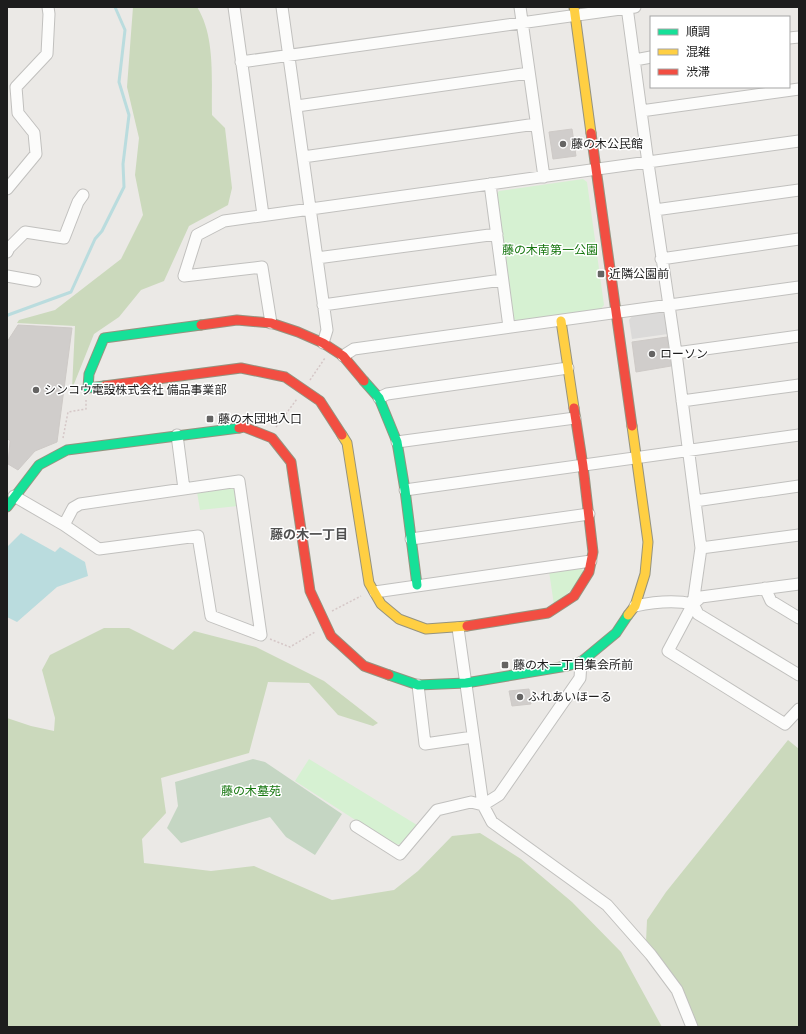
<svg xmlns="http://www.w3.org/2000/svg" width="806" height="1034" viewBox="0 0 806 1034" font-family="Raleway,'Noto Sans JP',sans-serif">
<rect width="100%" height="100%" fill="#ebe9e6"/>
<path fill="#cbd9bc" d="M133 7H197C216 37 211 81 212 115L225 128 232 188 228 205 189 226 164 281 141 290 119 317 94 334 72 389 75 326 17 323 19 320 55 310 121 259 143 215 135 175 139 138 127 87Z
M104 628H129L173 650 194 631 256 647 324 681 378 723 373 726 338 715 309 683 268 682 249 753 161 778 166 813 142 839 144 863 211 871 254 866 332 900 394 890 418 871 452 836 480 833 521 859 572 902 621 952 662 1027H7V718L31 726 54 731 55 718 42 670 50 655Z
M788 740 799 749V1027H697L646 942 647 920 666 892Z"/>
<path fill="#c5d6c3" d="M253 759 265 762 342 814 315 855 286 837 270 817 181 843 167 828 178 806 175 782Z"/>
<path fill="#d6f1d2" d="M583 179 587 182 604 305 600 310 519 322 512 318 496 195 499 191Z
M231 487 236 491 238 506 200 510 197 492Z
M580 567 584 572 579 583 554 605 549 571Z
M309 759 417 825 402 844 394 845 295 781Z"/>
<path fill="#dbdad9" d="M659 311 666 315 668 334 632 339 629 320 634 314Z"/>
<path fill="#badcde" d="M21 533 55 552 60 547 85 562 88 576 57 587 17 622 7 617V547Z"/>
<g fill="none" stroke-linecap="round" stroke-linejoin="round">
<path stroke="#badcde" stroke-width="3" d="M7 316 8 315 71 292 95 239 102 231 124 187 123 164 129 115 119 82 125 30 115 7"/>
</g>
<path fill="#d0cdcb" stroke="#cecac7" d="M572 129 576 156 553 159 549 132Z
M18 325 72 328 57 442 35 451 18 470 8 464 10 441 7 438V342Z
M667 337 671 366 636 372 632 342Z
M529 689 531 704 512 706 509 691Z"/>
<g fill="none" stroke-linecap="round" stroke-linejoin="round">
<g stroke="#c1c0be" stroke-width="13">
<path id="street" d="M234 7 263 215
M282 7 327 330 323 343
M520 7 544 177
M627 7 648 163 676 353 701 548 693 604 668 651 785 724 799 709
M789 38 799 37
M635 60 651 57
M241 62 635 7
M297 106 529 73
M641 111 799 89
M303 157 536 124
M490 184 509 327
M7 189 36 154 34 133 18 113 16 87 47 54 49 14 48 7
M655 210 799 190
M7 252 9 248 25 232 64 238 78 202 83 195
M317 258 497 234
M661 259 799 239
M7 276 35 281
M323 305 502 280
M271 323 262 267 184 276 197 235 224 221 799 141
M676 353 799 336
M343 356 354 349 799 287
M379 398 387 394 568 368
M682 401 799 385
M177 435 184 489
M397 442 575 418
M405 490 799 435
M14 496 64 525 99 549 198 536 211 616 261 635 239 481 80 504 73 508 64 525
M695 501 799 486
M411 539 589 514
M701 548 799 535
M765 588 771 601 799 618
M375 592 591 561
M693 604 698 614 799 675
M635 606C654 602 674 600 693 604L701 597 799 584
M458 628 483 805 492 822 607 905 651 955 677 990 692 1027
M418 685 425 744 473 737
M356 826 400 854 437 810 471 802 483 805 499 795 580 678 581 662"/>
</g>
<g stroke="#95937f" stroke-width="11">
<path id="fast" d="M364 381 379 398 397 442 405 490 417 585
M104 386 88 388 89 374 104 338 201 325
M7 507 39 465 67 450 239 428
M389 675 418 685 466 683 567 666 581 662 616 633 628 615"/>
</g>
<g stroke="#95937f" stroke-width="11">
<path id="slow" d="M574 7 591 133
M561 321 574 408
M342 435 347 443 369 583 381 604 399 619 426 629 467 626
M628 615 635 606 645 574 648 542 632 426"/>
</g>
<g stroke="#95937f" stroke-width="11">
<path id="jam" d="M591 133 632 426
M201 325 237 320 271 323 298 332 323 343 343 356 364 381
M104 386 241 368 285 377 320 401 342 435
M239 428 244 427 272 438 291 462 310 591 331 636 364 666 389 675
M467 626 548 613 574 596 589 572 593 552 583 466 574 408"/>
</g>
<path stroke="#d5c7c7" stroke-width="1.5" stroke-dasharray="2 2" stroke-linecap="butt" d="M310 380 325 358
M276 427 297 399
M63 438 68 412 86 409V400
M332 611 361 596
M270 639 290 647 315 632"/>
<use href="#street" stroke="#fcfcfb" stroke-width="11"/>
<use href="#fast" stroke="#16e098" stroke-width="9"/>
<use href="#slow" stroke="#ffcf43" stroke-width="9"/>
<use href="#jam" stroke="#f24e42" stroke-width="9"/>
</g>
<g fill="#656463" stroke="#fff" stroke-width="1.5">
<circle cx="563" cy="144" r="4"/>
<rect x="597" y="270" width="8" height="8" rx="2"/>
<circle cx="652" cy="354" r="4"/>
<circle cx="36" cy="390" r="4"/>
<rect x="206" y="415" width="8" height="8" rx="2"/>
<rect x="501" y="661" width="8" height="8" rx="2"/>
<circle cx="520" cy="697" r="4"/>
</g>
<g text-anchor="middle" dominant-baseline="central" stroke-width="3" stroke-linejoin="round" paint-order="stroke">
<g font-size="12" fill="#1d1d1d" stroke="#fff" text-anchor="start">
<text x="571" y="144">藤の木公民館</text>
<text x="609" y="274">近隣公園前</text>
<text x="660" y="354">ローソン</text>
<text x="44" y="390">シンコウ電設株式会社 備品事業部</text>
<text x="218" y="419">藤の木団地入口</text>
<text x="513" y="665">藤の木一丁目集会所前</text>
<text x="528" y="697">ふれあいほーる</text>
</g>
<g font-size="12" fill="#177710" stroke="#fff">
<text x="550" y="250">藤の木南第一公園</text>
<text x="251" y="791">藤の木墓苑</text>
</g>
<g font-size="13" font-weight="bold" fill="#505050" stroke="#fff">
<text x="309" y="534">藤の木一丁目</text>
</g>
</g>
<rect width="806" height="1034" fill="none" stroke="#1d1d1d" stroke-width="16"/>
<rect x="650" y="16" width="140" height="72" fill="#ffffff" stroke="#a5a5a5"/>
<rect x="658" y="29" width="20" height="6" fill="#16e098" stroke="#a5a5a5"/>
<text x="686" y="36" font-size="12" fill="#1d1d1d">順調</text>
<rect x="658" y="49" width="20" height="6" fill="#ffcf43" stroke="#a5a5a5"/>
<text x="686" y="56" font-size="12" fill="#1d1d1d">混雑</text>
<rect x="658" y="69" width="20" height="6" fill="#f24e42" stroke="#a5a5a5"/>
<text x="686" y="76" font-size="12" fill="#1d1d1d">渋滞</text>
</svg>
